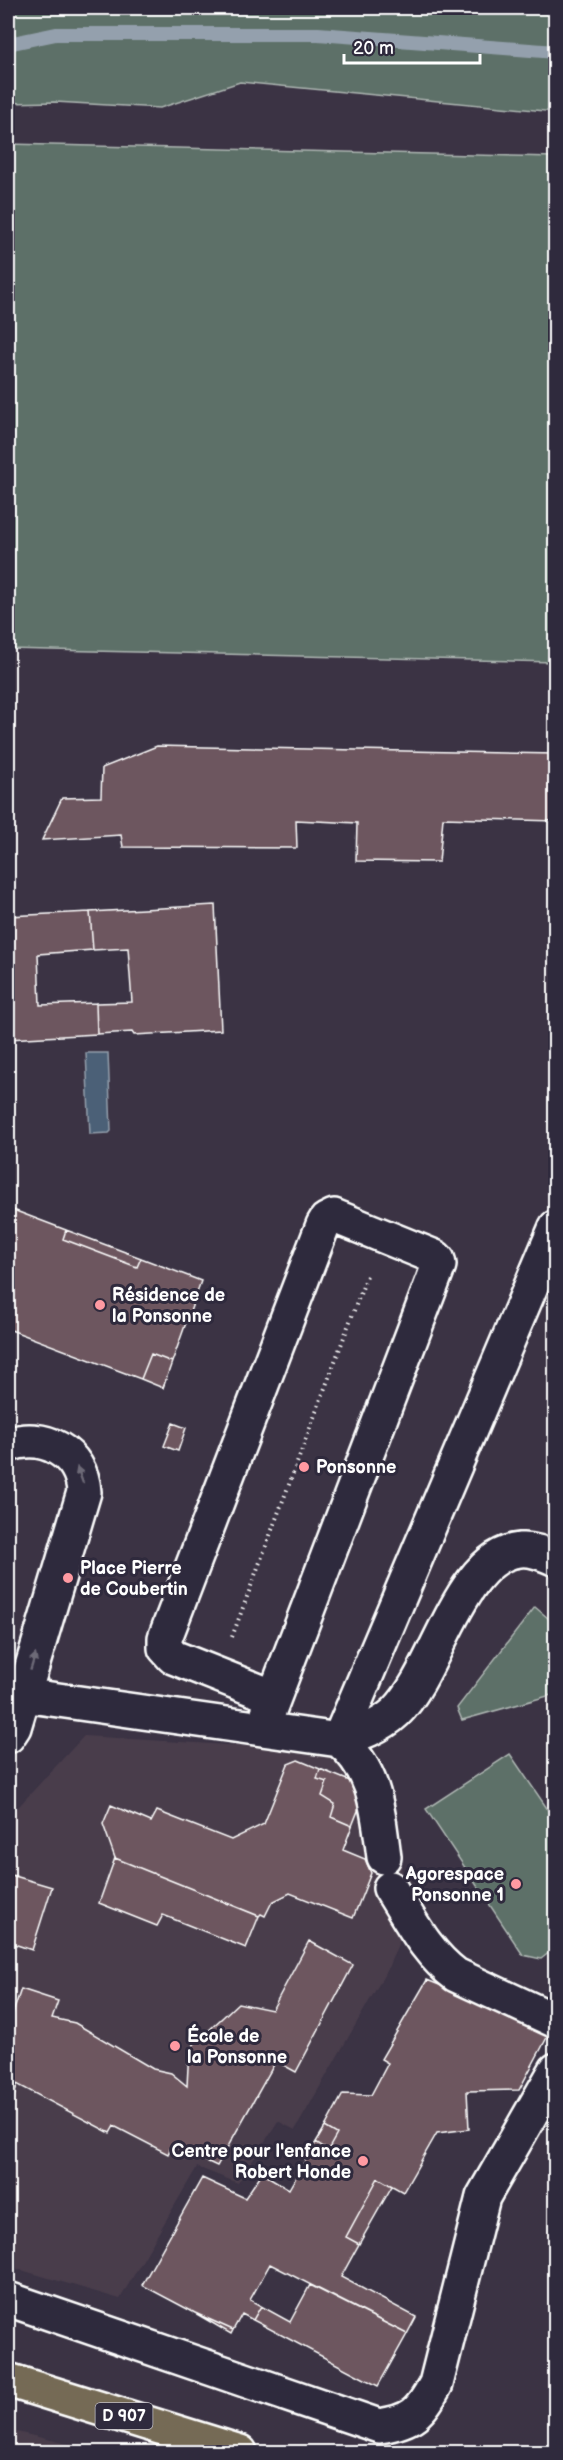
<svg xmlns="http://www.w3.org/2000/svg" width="563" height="2460" viewBox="0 0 563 2460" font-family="'Balsamiq Sans',sans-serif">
<rect width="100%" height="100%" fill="#3b3344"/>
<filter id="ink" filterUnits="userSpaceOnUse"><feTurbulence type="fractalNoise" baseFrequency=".0167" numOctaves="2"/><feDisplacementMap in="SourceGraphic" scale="12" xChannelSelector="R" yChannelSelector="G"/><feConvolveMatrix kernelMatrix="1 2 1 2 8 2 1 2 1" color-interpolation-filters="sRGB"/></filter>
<g filter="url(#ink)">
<path fill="#4a3e4c" d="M84 1736 259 1747 369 1760 391 1798 409 1918 387 1970 295 2130 278 2121 238 2183 197 2167 120 2299 8 2266V1818Z
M8 2430 102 2452H8Z"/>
<path fill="#5d6f67" stroke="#aeb7b3" stroke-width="1.5" d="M8 8H555V112L240 82 160 108 55 102 8 103Z
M8 144 555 157V662L8 649Z
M535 1607 555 1624V1694L462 1720 457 1708Z
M510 1754 555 1820V1948L541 1959 523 1955 426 1809Z"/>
<path fill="#4c6177" stroke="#94a0ad" stroke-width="1.5" d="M86 1053H108L111 1131 109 1133 90 1134Z"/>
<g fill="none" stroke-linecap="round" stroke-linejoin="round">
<path stroke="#94a0ad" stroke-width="14" d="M8 44 56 34H318L556 52"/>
</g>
<path fill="#6d565e" stroke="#fff" stroke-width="1.5" d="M157 746 556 754V821L443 818 439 862 356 861 357 823 296 820 297 848 123 847 121 835 42 840 62 798 101 797 102 768Z
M215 905 221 1030 134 1035 132 1032 97 1034 96 1003 132 1002 128 948 93 950 90 912Z
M90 912 93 950 38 954 40 1005 96 1003 97 1034 8 1039V916Z
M8 1208 66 1230 63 1239 137 1267 141 1258 201 1281 172 1362 151 1354 141 1379 8 1329Z
M66 1230 141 1258 137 1267 63 1239Z
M151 1354 172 1362 163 1388 141 1379Z
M173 1423 186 1428 178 1451 164 1446Z
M298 1760 320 1769 317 1779 327 1782 322 1796 335 1804 331 1817 352 1826 343 1850 365 1859 371 1873 353 1918 290 1893 272 1902 265 1916 261 1914 259 1916 115 1858 103 1824 111 1805 151 1822 157 1811 231 1840 264 1824 288 1764Z
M320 1769 367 1788 352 1826 331 1817 335 1804 322 1796 327 1782 317 1779Z
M115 1858 259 1916 246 1948 163 1915 157 1926 99 1903Z
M8 1874 52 1887 32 1950 8 1942Z
M309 1941 353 1965 296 2072 276 2061 217 2166 172 2145 168 2154 114 2126 110 2133 17 2084 8 2123V2012L13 2013 21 1989 58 2001 52 2018 75 2023 153 2069 171 2073 187 2086 189 2049 238 2003 272 2010Z
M427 1980 551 2030 519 2090 467 2091 469 2129 437 2133 403 2192 378 2178 346 2237 359 2244 341 2277 416 2317 407 2334 270 2264 250 2300 261 2306 253 2320 242 2314 233 2330 195 2313 142 2285 202 2178 245 2198 262 2173 289 2189 316 2142 328 2150 337 2134 325 2127 343 2094 371 2095 388 2063 381 2059Z
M325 2127 337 2134 328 2150 316 2142Z
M378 2178 392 2186 359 2244 346 2237Z
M310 2285 407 2334 378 2386 253 2320 261 2306 290 2322Z
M195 2313 233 2330 231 2334Z"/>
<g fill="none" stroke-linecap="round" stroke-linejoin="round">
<g stroke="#fff" stroke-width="38">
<path id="minor" d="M8 1445C43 1432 82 1452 84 1492L14 1727 8 1736
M23 1695 339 1740C359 1734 380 1727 396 1712 437 1673 459 1555 520 1550 533 1549 544 1554 556 1559
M262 1729 439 1265 438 1260 435 1257 334 1216 326 1220 323 1225 165 1638V1648L173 1657 274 1697
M339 1740 556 1227
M339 1740C376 1770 378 1812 384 1857
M390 1888C410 1919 426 1953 456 1975L556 2021
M8 2299 379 2426C413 2421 420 2413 436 2384L483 2197 556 2070"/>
</g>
<g stroke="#fff" stroke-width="38">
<path id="major" d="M8 2380 240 2452"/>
</g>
<path stroke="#fff" stroke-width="4" stroke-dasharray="1.5 4.5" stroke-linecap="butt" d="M232 1637 368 1273"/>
<use href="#minor" stroke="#2f2a3d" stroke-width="33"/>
<use href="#major" stroke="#756a55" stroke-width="33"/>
</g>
<defs><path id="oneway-solid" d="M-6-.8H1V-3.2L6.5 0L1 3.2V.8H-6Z" transform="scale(1.5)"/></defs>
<g fill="#6d6a77">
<use href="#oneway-solid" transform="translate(80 1475) rotate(-110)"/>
<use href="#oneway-solid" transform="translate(33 1662) rotate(-73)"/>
</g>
</g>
<g fill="#ff9aa2" stroke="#2f2a3d" stroke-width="2">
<circle cx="100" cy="1305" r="6"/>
<circle cx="304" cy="1467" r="6"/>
<circle cx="68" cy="1578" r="6"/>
<circle cx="516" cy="1884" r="6"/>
<circle cx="175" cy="2046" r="6"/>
<circle cx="363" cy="2161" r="6"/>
</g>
<g text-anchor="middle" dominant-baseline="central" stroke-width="6" stroke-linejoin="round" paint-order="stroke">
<rect fill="#2f2a3d" stroke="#c1bfc5" stroke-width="1.5" x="95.5" y="2403" width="57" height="26" rx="4.5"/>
<g font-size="16" font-weight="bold" fill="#fff">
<text x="124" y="2416">D 907</text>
</g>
<g font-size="18" font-weight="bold" fill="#fff" stroke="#2f2a3d" text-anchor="start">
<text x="112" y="1295">Résidence de<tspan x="112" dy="21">la Ponsonne</tspan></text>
<text x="316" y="1467">Ponsonne</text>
<text x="80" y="1568">Place Pierre<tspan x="80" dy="21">de Coubertin</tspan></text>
<text x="504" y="1874" text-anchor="end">Agorespace<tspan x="504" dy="21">Ponsonne 1</tspan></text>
<text x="187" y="2036">École de<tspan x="187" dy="21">la Ponsonne</tspan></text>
<text x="351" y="2151" text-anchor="end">Centre pour l'enfance<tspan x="351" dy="21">Robert Honde</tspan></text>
</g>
</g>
<rect width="563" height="2460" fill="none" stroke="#2f2a3d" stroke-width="30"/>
<rect x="15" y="15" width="533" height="2430" fill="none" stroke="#fff" stroke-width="2" filter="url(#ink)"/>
<path d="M344 54v9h136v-9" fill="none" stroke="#ffffff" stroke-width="3"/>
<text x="353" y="54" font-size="18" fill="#ffffff" stroke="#2f2a3d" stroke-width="4.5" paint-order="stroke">20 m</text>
</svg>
